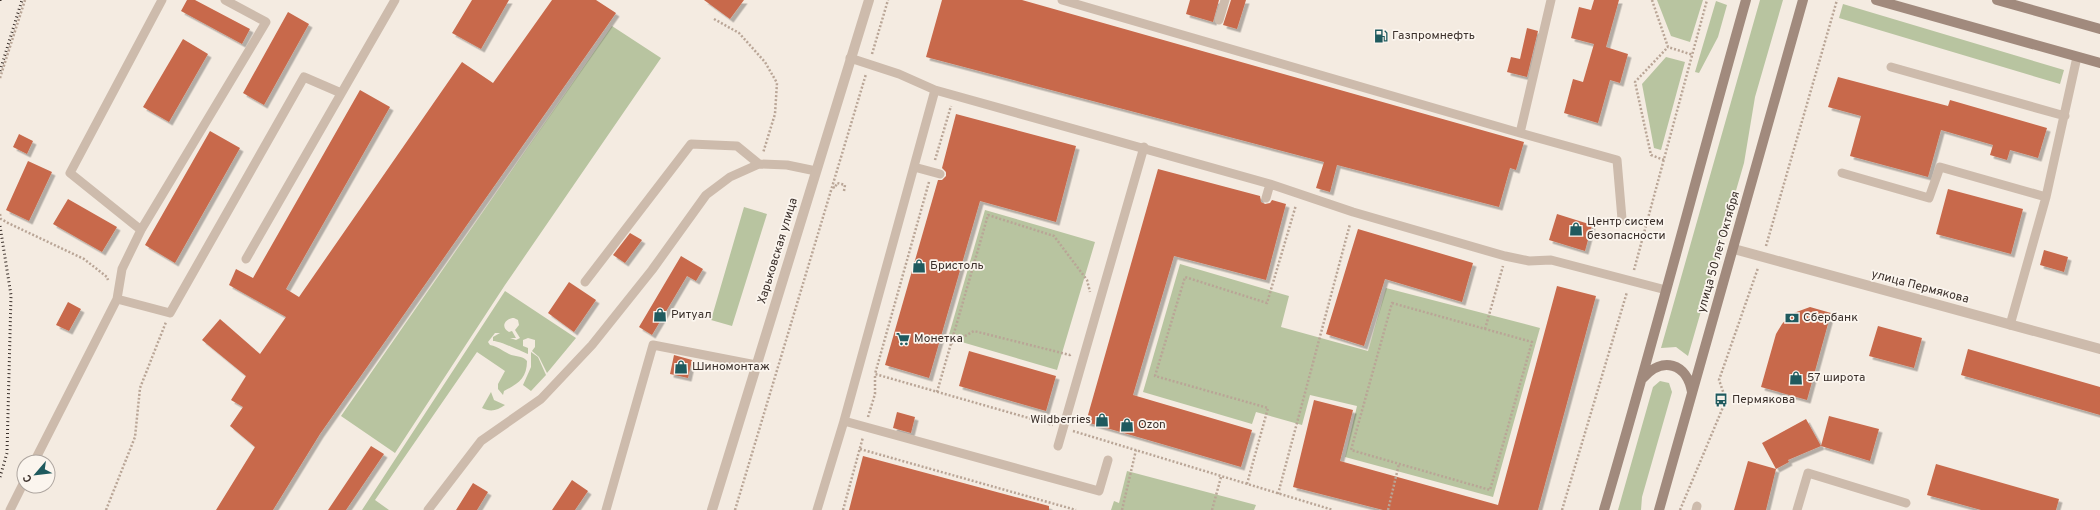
<svg xmlns="http://www.w3.org/2000/svg" width="2100" height="510" viewBox="0 0 2100 510" font-family="Overpass,sans-serif">
<defs>
<filter id="shadow"><feDropShadow dx="3.5" dy="3.5" stdDeviation="0" flood-color="#0004"/></filter>
</defs>
<rect width="100%" height="100%" fill="#f4ebe1"/>
<path fill="#b8c4a0" fill-rule="evenodd" d="M1657 0H1703L1690 42 1671 36Z
M1760 0H1783L1755 97 1744 163 1688 356 1676 347 1661 348Z
M1716 1 1727 5 1718 37 1699 73 1695 72Z
M1843 4 2064 70 2060 84 1839 18Z
M612 26 661 58 505 285 395 453 341 416Z
M1666 57 1685 62 1661 150 1654 148 1642 84Z
M744 207 767 214 732 326 711 320Z
M985 210 1095 242 1057 370 948 338Z
M1180 264 1289 296 1281 327 1368 351 1386 288 1540 328 1493 497 1345 457 1357 406 1310 395 1302 425 1256 412 1252 424 1143 392Z
M505 291 576 338 547 373 539 357 532 351 535 347V340L528 338 523 340V346L528 348V354C520 351 501 341 493 341V337L500 333H505H495L488 342 490 345C499 347 501 350 509 354 515 357 522 355 527 361 527 378 518 384 504 391L503 395 498 389V384L505 371 477 352 375 500 389 510H362ZM514 318 518 320 519 325 515 330 520 338 516 340 510 338H516L512 331 509 332C500 327 505 318 514 318Z
M531 352 538 357 546 375 531 391 523 385 531 367Z
M1660 381 1669 383 1672 392 1642 497 1641 510H1618L1653 387Z
M491 392 494 400 505 405C497 411 490 412 482 408Z
M1127 471 1256 505 1254 510H1111L1114 501 1119 503Z"/>
<path fill="#c8694b" filter="url(#shadow)" d="M187 0H195L250 29 242 44 181 11Z
M472 0H509L481 49 452 33Z
M552 0H596L616 13 320 434 273 510H216L255 447 230 426 243 407 231 400 246 376 202 340 220 319 260 354 286 317 229 285 236 269 253 278 360 90 390 107 286 289 299 297 462 62 493 83Z
M704 0H744L730 19Z
M942 0H1022L1524 142 1516 170 1510 168 1499 207 1337 165 1330 192 1316 188 1324 162 926 57Z
M1190 0H1219L1213 22 1186 14Z
M1231 0H1246L1237 29 1223 25Z
M1594 0H1619L1606 47 1628 54 1620 83 1610 80 1598 123 1564 113 1573 79 1583 82 1594 44 1571 38 1579 7 1591 10Z
M288 12 309 24 264 105 243 93Z
M1527 28 1538 31 1527 77 1507 72 1511 57 1520 59Z
M183 39 208 54 169 122 143 107Z
M1838 77 1948 106 1950 100 2047 128 2038 158 2010 150 2007 160 1990 155 1993 145 1941 130 1928 177 1850 156 1861 116 1828 107Z
M956 114 1076 146 1056 222 980 201 929 378 885 365 938 180H942L946 176V172L942 168Z
M210 131 240 148 175 263 145 245Z
M19 134 33 141 27 154 13 147Z
M28 161 52 172 29 221 6 210Z
M1158 169 1260 196 1261 202 1265 204 1270 203 1272 200 1286 204 1266 280 1174 256 1133 395 1252 430 1241 467 1086 422Z
M1948 189 2023 209 2011 254 1936 234Z
M68 199 117 227 102 252 53 224Z
M1557 214 1592 225 1585 251 1549 240Z
M1358 229 1473 263 1462 302 1385 279 1364 346 1326 334Z
M630 233 642 240 625 263 613 255Z
M2044 250 2068 257 2064 272 2040 265Z
M681 256 703 269 696 281 687 276 652 335 639 327Z
M569 282 596 300 574 332 548 313Z
M1557 286 1596 296 1538 510H1383L1293 487 1314 400 1353 410 1340 461 1498 505Z
M68 302 81 309 69 331 56 325Z
M1810 307 1831 313 1807 400 1761 387 1776 334 1782 324 1791 314Z
M1878 326 1922 338 1914 368 1869 356Z
M1968 349 2100 387V415L1961 375Z
M969 351 1056 376 1046 411 959 386Z
M674 355 692 360 688 378 670 374Z
M897 412 915 417 911 433 893 428Z
M1829 416 1879 429 1870 461 1821 446 1788 460 1789 462 1776 469 1766 510H1734L1748 461 1776 469 1762 443 1806 419 1821 446Z
M371 446 384 454 346 510H328Z
M863 456 1049 506V510H849Z
M1936 464 2059 499 2056 510H1981L1927 495Z
M572 480 588 491 575 510H552Z
M473 483 488 492 477 510H456Z"/>
<g fill="none" stroke-linecap="round" stroke-linejoin="round">
<path stroke="#b9a596" stroke-width="2.5" stroke-dasharray="2 2" stroke-linecap="butt" d="M1652 0 1668 47 1693 55
M714 19 739 33 765 62 777 83 775 114 763 153
M872 54 888 0
M0 78 25 0
M935 160 951 106
M1664 160 1651 155 1635 82 1668 47
M929 182 875 374 1053 425
M833 187 835 188 837 183 845 185 844 191
M0 214 1 219 8 223 84 259 107 277 108 280
M1766 246 1837 0
M1634 270 1707 0
M1392 303 1532 342 1490 490 1351 450Z
M1485 329 1503 266
M951 344 974 331 1070 355 1071 353
M937 392 988 215 1054 236 1087 280 1090 292
M868 417 875 394V374
M1073 431 1333 510
M860 449 1076 510
M1247 484 1268 408 1155 376 1185 277 1267 303 1296 205
M1278 494 1350 224
M106 510 135 437 140 388 166 322
M735 510 866 74
M843 510 863 437
M1122 510 1136 450
M1212 510 1221 477
M1388 510 1399 464
M1562 510 1627 292
M1680 510 1726 400 1719 380 1758 268"/>
<path stroke="#cdbbac" stroke-width="9" d="M1062 0 1520 133
M1551 0 1520 133 1617 160 1622 219
M1219 20 1225 0
M850 58 899 74 935 90 1270 184 1353 212 1505 256 1529 261 1551 260 1666 290
M1891 67 2065 116
M935 90 844 421 1099 491 1108 460
M914 167 940 174
M1842 173 1929 198 1940 167 2046 197 2077 57
M1266 198 1270 184
M141 230 70 173 162 0
M246 259 395 0
M585 282 691 144 737 146 759 164
M117 299 122 269 141 230 266 22 225 0
M2010 325 2046 197
M1058 446 1144 147
M34 462 117 299 170 313 304 77 341 93
M10 510 24 482
M428 510 481 441 541 399 592 345 652 270 706 195 730 177 759 164 787 165 816 171
M606 510 653 345 756 365
M817 510 844 421
M1696 510 1697 506
M1797 510 1808 473 1906 503"/>
<path stroke="#cdbbac" stroke-width="10" d="M1734 249 2100 349
M712 510 869 0"/>
<path stroke="#a18a7d" stroke-width="10" d="M1876 0 2100 63
M1997 0 2100 29
M1643 378C1662 356 1687 363 1692 392
M1604 510C1654 341 1698 170 1746 0
M1659 510 1803 0"/>
<path stroke="#3b302b" stroke-width="3" stroke-dasharray="1 3" stroke-linecap="butt" d="M0 1V0
M0 71 22 0
M0 226 11 295 7 453 0 477"/>
</g>
<defs>
<g id="fuel-bare" transform="scale(1.08)"><path d="M-5.5-6h7V0h2V4h1.3V-2.5L3-4.5l.8-.8L6-3V5H2.5V1h-1V6h-7ZM-4.2-4.7v3.2H.2V-4.7Z" fill="#1f5a5e" stroke="#fbf5ee" stroke-width="2.5" paint-order="stroke"/></g>
<g id="shop-bare" transform="scale(1.08)"><path d="M-5-2.5h2.3a2.7 3.5 0 0 1 5.4 0H5L5.5 6h-11ZM-1.5-2.5h3a1.5 2.3 0 0 0-3 0Z" fill="#1f5a5e" stroke="#fbf5ee" stroke-width="2.5" paint-order="stroke"/></g>
<g id="bank-bare" transform="scale(1.08)"><path d="M-6-4H6V4H-6ZM0-2.3a2.3 2.3 0 1 0 0 4.6a2.3 2.3 0 1 0 0-4.6Z" fill="#1f5a5e" stroke="#fbf5ee" stroke-width="2.5" paint-order="stroke"/></g>
<g id="supermarket-bare" transform="scale(1.08)"><path d="M-6-5.5h2.5l.6 2H6L4.5 2H-2.5L-4.4-4H-6ZM-1.5 3.2a1.3 1.3 0 1 0 .1 0ZM3 3.2a1.3 1.3 0 1 0 .1 0Z" fill="#1f5a5e" stroke="#fbf5ee" stroke-width="2.5" paint-order="stroke"/></g>
<g id="bus-bare" transform="scale(1.08)"><path d="M-5-6H5V4H4V6H2V4H-2V6H-4V4H-5ZM-3.5-4V0h7V-4ZM-3.5 1.2v1.5H-2V1.2ZM2 1.2v1.5H3.5V1.2Z" fill="#1f5a5e" stroke="#fbf5ee" stroke-width="2.5" paint-order="stroke"/></g>
</defs>
<g fill-rule="evenodd">
<use href="#fuel-bare" x="1381" y="36"/>
<use href="#shop-bare" x="1576" y="229"/>
<use href="#shop-bare" x="919" y="266"/>
<use href="#shop-bare" x="660" y="315"/>
<use href="#bank-bare" x="1792" y="318"/>
<use href="#supermarket-bare" x="903" y="339"/>
<use href="#shop-bare" x="681" y="367"/>
<use href="#shop-bare" x="1796" y="378"/>
<use href="#bus-bare" x="1721" y="400"/>
<use href="#shop-bare" x="1102" y="420"/>
<use href="#shop-bare" x="1127" y="425"/>
</g>
<g text-anchor="middle" dominant-baseline="central" stroke-width="3.5" stroke-linejoin="round" paint-order="stroke">
<g font-size="12" fill="#3b302b" stroke="#fbf5ee" text-anchor="start">
<text x="1392" y="36">Газпромнефть</text>
<text x="1587" y="222">Центр систем<tspan x="1587" dy="14">безопасности</tspan></text>
<text x="930" y="266">Бристоль</text>
<text x="671" y="315">Ритуал</text>
<text x="1803" y="318">Сбербанк</text>
<text x="914" y="339">Монетка</text>
<text x="692" y="367">Шиномонтаж</text>
<text x="1807" y="378">57 широта</text>
<text x="1732" y="400">Пермякова</text>
<text x="1091" y="420" text-anchor="end">Wildberries</text>
<text x="1138" y="425">Ozon</text>
</g>
<g font-size="12" fill="#3b302b" stroke="#fbf5ee">
<text transform="translate(778 251) rotate(-73)">Харьковская улица</text>
<text transform="translate(1719 252) rotate(-74)">улица 50 лет Октября</text>
<text transform="translate(1920 287) rotate(15)">улица Пермякова</text>
</g>
</g>
<g transform="translate(36 474) rotate(242)"><circle r="19" fill="#fbf5ee" stroke="#aea6a0"/>
<path d="M0-3L7 15L0 10L-7 15Z" fill="#1f5a5e"/>
<text y="-6" font-size="11" font-weight="bold" text-anchor="middle" fill="#3b302b">С</text>
</g>
</svg>
